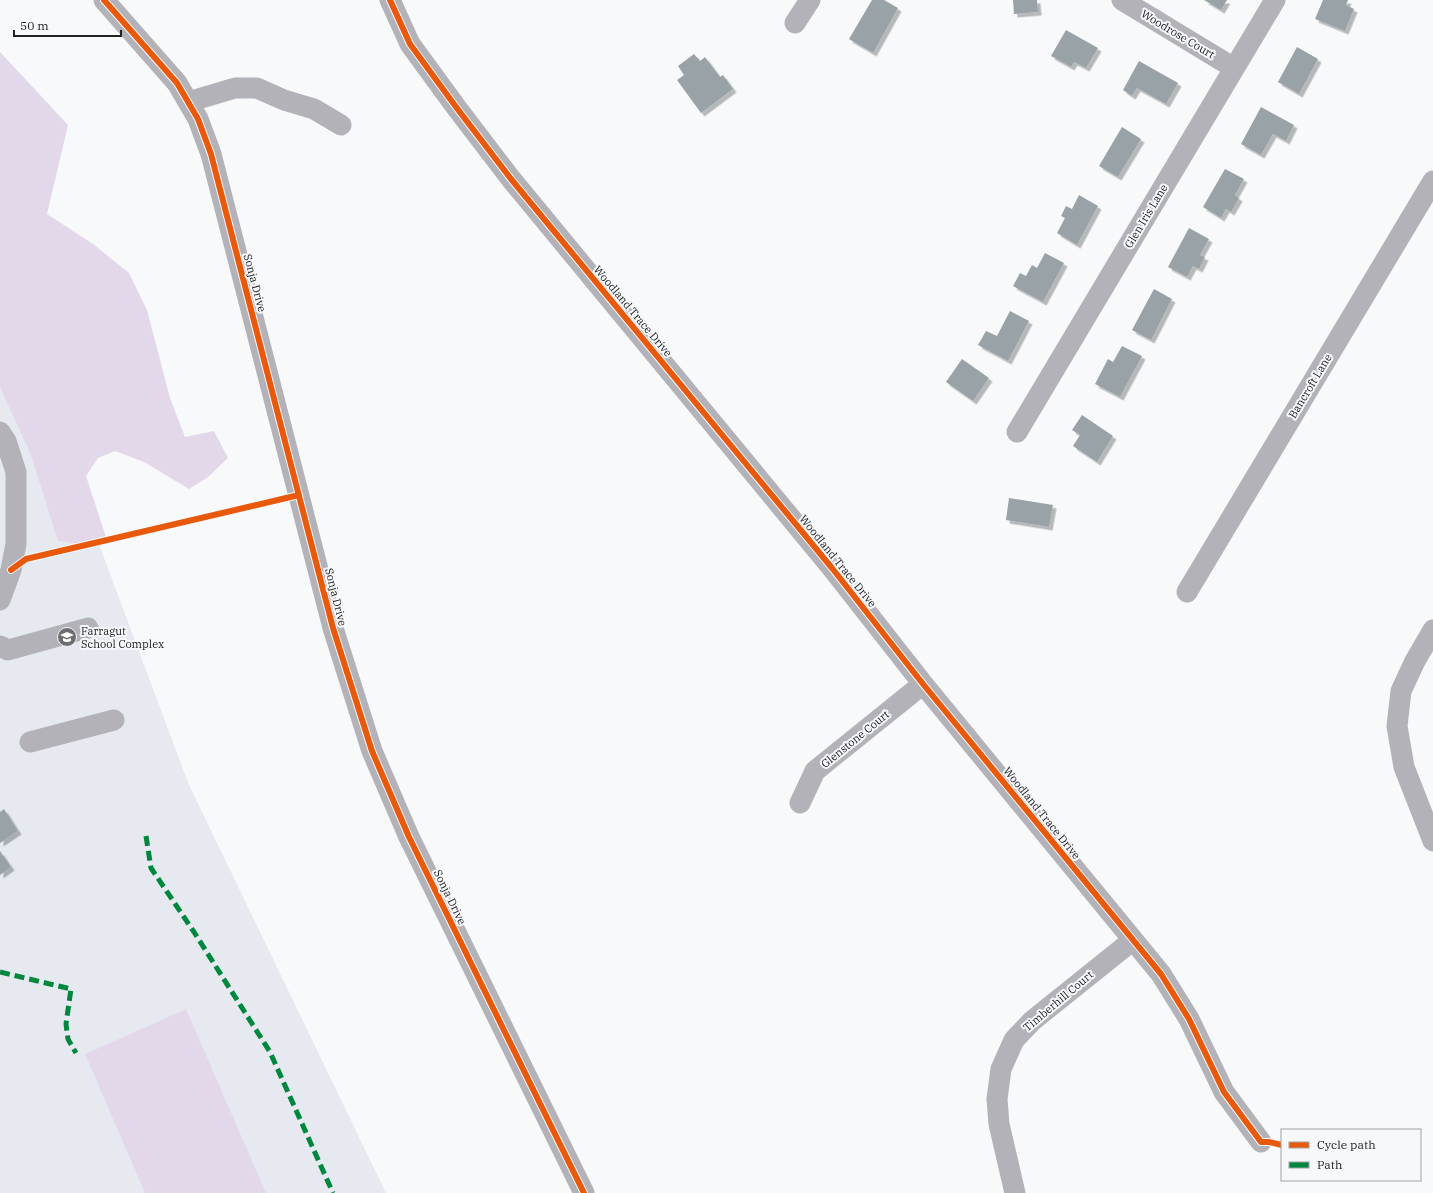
<svg xmlns="http://www.w3.org/2000/svg" width="1433" height="1193" viewBox="0 0 1433 1193" font-family="'IBM Plex Serif',serif">
<defs>
<filter id="shadow"><feDropShadow dx="3.5" dy="3.5" stdDeviation="0" flood-color="#0004"/></filter>
</defs>
<rect width="100%" height="100%" fill="#f7f9fb"/>
<path fill="#e6eaf0" d="M0 366 78 488 189 785 386 1193H0Z"/>
<path fill="#e3d8e9" d="M0 52 68 125 47 214 93 244 129 273 147 310 170 398 185 437 214 431 228 458 208 477 189 489 144 462 115 451 98 458 86 476 106 537 79 544 58 541 31 455 0 387Z
M186 1009 266 1193H145L85 1054Z"/>
<path fill="#99a2a7" filter="url(#shadow)" d="M872 0H884L898 8 873 53 849 39Z
M1013 0H1037L1038 12 1014 14Z
M1204 0H1227L1221 10Z
M1323 0H1348L1346 5 1354 9 1345 31 1315 19Z
M1066 30 1098 48 1086 68 1074 62 1071 67 1051 56Z
M1297 47 1318 59 1299 94 1278 82Z
M694 54 700 61 705 57 720 77 723 75 733 89 701 113 677 80 684 75 678 66Z
M1139 61 1178 83 1166 104 1137 88 1132 96 1123 90Z
M1261 107 1294 125 1286 141 1273 134 1261 155 1241 144Z
M1122 127 1141 139 1118 177 1099 166Z
M1225 169 1244 179 1235 195 1239 198 1231 212 1226 209 1221 218 1203 207Z
M1079 195 1098 206 1077 245 1057 233 1065 218 1061 216 1066 206 1072 209Z
M1189 228 1209 239 1200 255 1205 257 1199 269 1193 266 1187 277 1168 267Z
M1045 253 1064 263 1043 302 1013 286 1020 273 1026 276 1032 265 1037 268Z
M1154 289 1172 299 1151 340 1132 330Z
M1010 311 1029 321 1008 361 978 345 986 331 997 336Z
M1122 346 1142 356 1120 397 1095 384 1108 359 1113 362Z
M962 359 989 378 973 401 946 382Z
M1082 415 1113 436 1097 462 1073 446 1080 435 1072 430Z
M1009 498 1053 505 1049 527 1006 520Z
M4 809 18 831 0 843V812Z
M0 851 11 867 0 875Z"/>
<g fill="none" stroke-linecap="round" stroke-linejoin="round">
<path stroke="#b2b2b8" stroke-width="21" d="M104 0 177 83 198 119 211 154 333 628 372 751 409 837 584 1193
M390 0 410 44 456 107 511 179 832 568 923 684 1161 974 1189 1019 1224 1092 1261 1142
M1122 0 1234 68
M795 23 810 0
M188 102 235 88H257L284 100 314 109 341 125
M0 432 6 441 16 472V544L11 570 0 600
M1017 432 1275 0
M1187 592 1433 181
M1433 630 1415 661 1401 691 1397 726 1404 767 1433 841
M0 646 8 650 88 628
M30 742 114 720
M800 803 815 771 923 684
M1015 1193 999 1124 997 1099 1001 1069 1014 1040 1032 1021 1133 940"/>
<path stroke="#00873e" stroke-width="5" stroke-dasharray="10 5" stroke-linecap="butt" d="M146 836 151 868 194 932 270 1052 333 1193
M0 972 71 989 66 1024 68 1039 76 1053"/>
<g stroke="#f6f8fc" stroke-width="8">
<path id="cycleway" d="M104 0 177 83 198 119 211 154 333 628 372 751 409 837 584 1193
M390 0 410 44 456 107 511 179 832 568 923 684 1161 974 1189 1019 1224 1092 1261 1142H1269L1282 1145
M11 570 26 559 299 495"/>
</g>
<use href="#cycleway" stroke="#e8590c" stroke-width="6"/>
</g>
<defs>
<g id="school-disc" transform="scale(1)"><circle r="9.5" fill="#6c6d6f" stroke="#f6f8fc"/><path d="M0-5L7-2L0 1L-7-2ZM-4 1L0 2.5L4 1V4Q0 6-4 4Z" fill="#fff"/></g>
</defs>
<g fill-rule="evenodd">
<use href="#school-disc" x="67" y="637"/>
</g>
<g text-anchor="middle" dominant-baseline="central" stroke-width="4" stroke-linejoin="round" paint-order="stroke">
<g font-size="11" fill="#212223" stroke="#f6f8fc">
<text transform="translate(1178 34) rotate(31)">Woodrose Court</text>
<text transform="translate(1146 216) rotate(-59)">Glen Iris Lane</text>
<text transform="translate(255 283) rotate(75)">Sonja Drive</text>
<text transform="translate(633 311) rotate(50)">Woodland Trace Drive</text>
<text transform="translate(1310 386) rotate(-59)">Bancroft Lane</text>
<text transform="translate(838 561) rotate(51)">Woodland Trace Drive</text>
<text transform="translate(336 597) rotate(76)">Sonja Drive</text>
<text transform="translate(855 739) rotate(-39)">Glenstone Court</text>
<text transform="translate(1042 813) rotate(51)">Woodland Trace Drive</text>
<text transform="translate(450 897) rotate(64)">Sonja Drive</text>
<text transform="translate(1058 1001) rotate(-40)">Timberhill Court</text>
</g>
<g font-size="11" fill="#212223" stroke="#f6f8fc" text-anchor="start">
<text x="81" y="631">Farragut<tspan x="81" dy="13">School Complex</tspan></text>
</g>
</g>
<rect x="1281" y="1129" width="140" height="52" fill="#f6f8fc" stroke="#a1a2a5"/>
<rect x="1289" y="1142" width="20" height="6" fill="#e8590c" stroke="#a1a2a5"/>
<text x="1317" y="1149" font-size="12" fill="#212223">Cycle path</text>
<rect x="1289" y="1162" width="20" height="6" fill="#00873e" stroke="#a1a2a5"/>
<text x="1317" y="1169" font-size="12" fill="#212223">Path</text>
<path d="M14 30v6h107v-6" fill="none" stroke="#212223" stroke-width="2"/>
<text x="20" y="30" font-size="12" fill="#212223" stroke="#f6f8fc" stroke-width="3" paint-order="stroke">50 m</text>
</svg>
